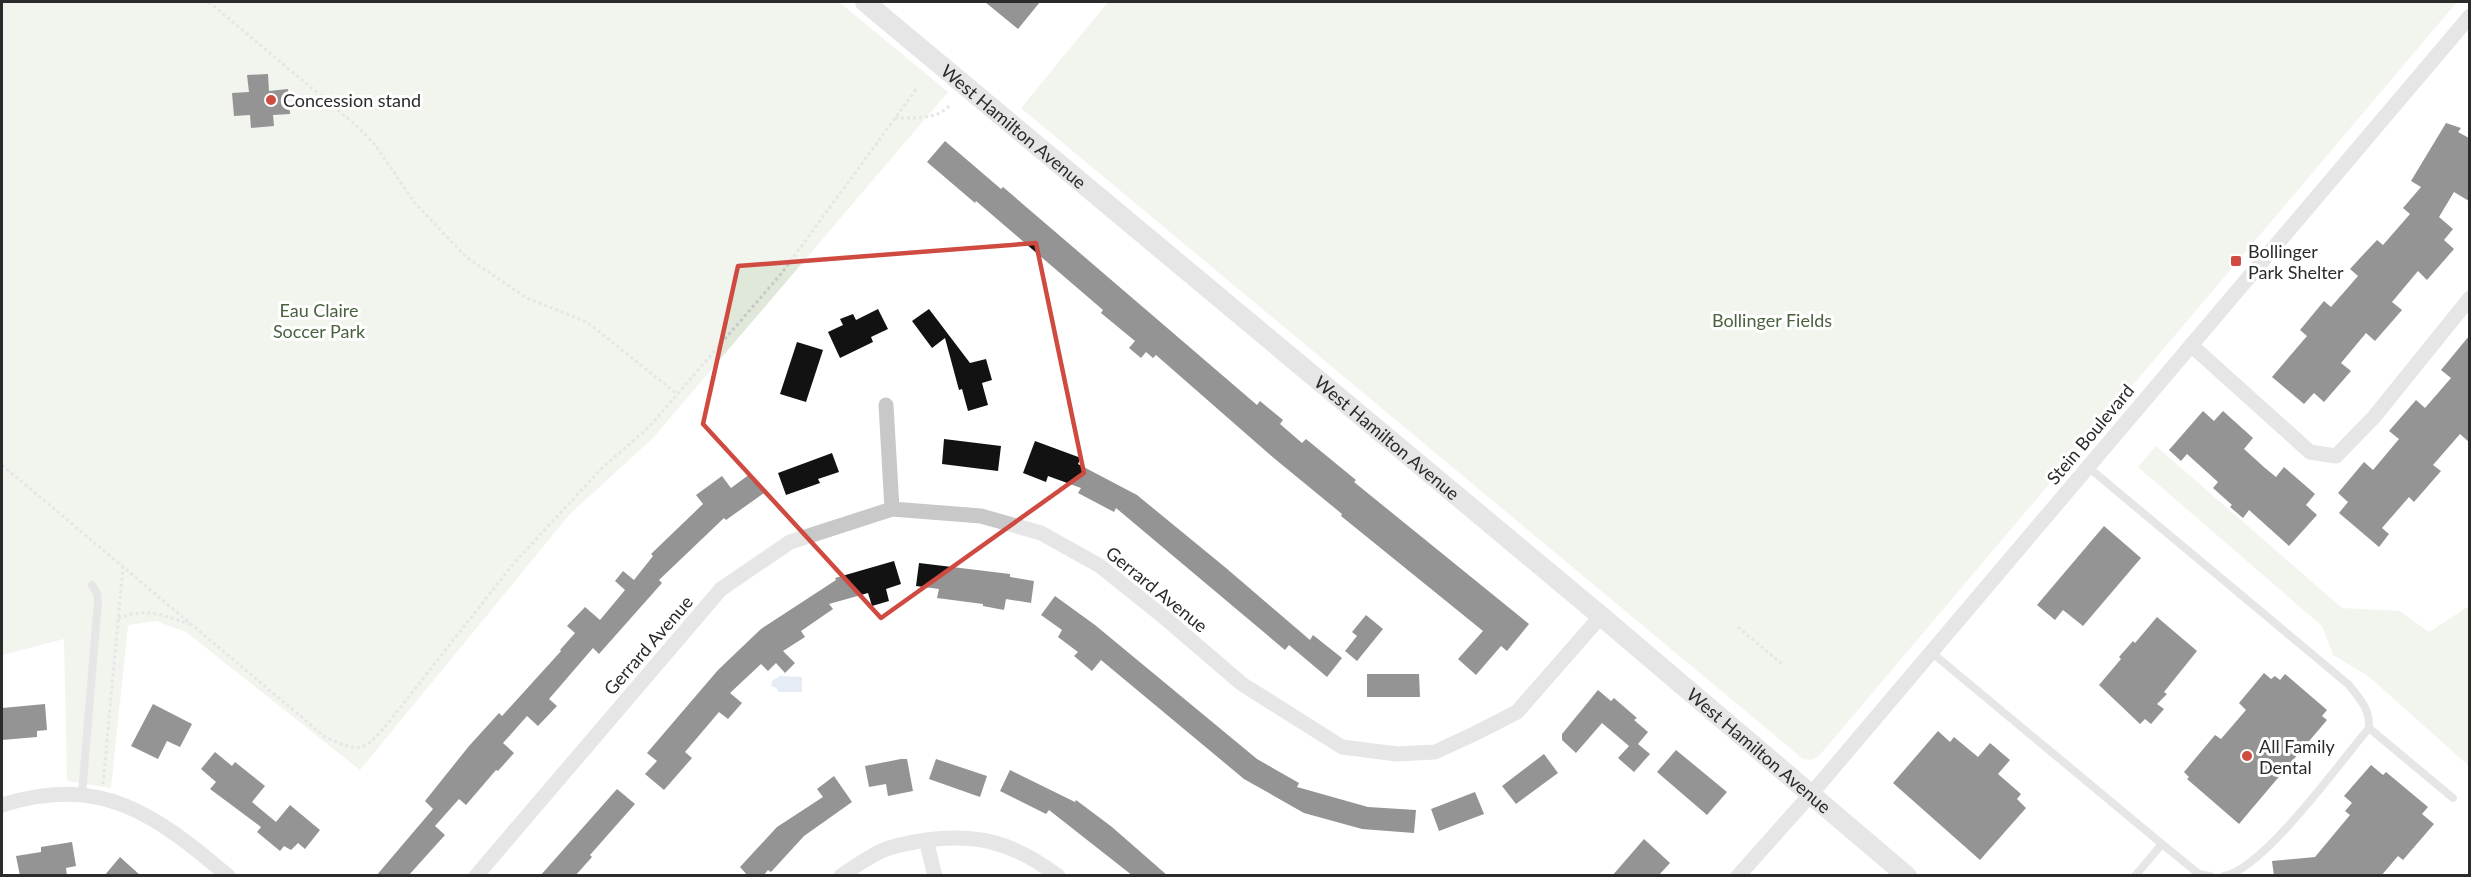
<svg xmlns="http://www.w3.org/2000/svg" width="2471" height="877" viewBox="0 0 2471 877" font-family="Lato,sans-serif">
<rect width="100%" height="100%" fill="#fff"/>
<path fill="#e0e8da" d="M2 2H839L948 92 653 438 570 514 360 770 186 632 156 621 128 625 111 788 67 781 64 639 2 655Z
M1108 2H2457L1819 756 1811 760 1803 759 1021 108Z
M2156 446 2342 608 2400 611 2429 632 2469 606V766L2368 676 2333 655 2322 626 2138 467Z"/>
<path fill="#c8d6e6" d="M780 676 802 677V692H779L775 687 771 686 772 681Z"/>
<path fill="#121212" d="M985 2H1040L1018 29Z
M268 74 269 91 288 89 290 114 273 115 274 126 251 128 250 115 234 116 232 93 249 92 247 75Z
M2446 123 2461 128 2458 132 2469 138V201L2454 192 2439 217 2453 229 2444 240 2454 249 2427 280 2418 271 2392 302 2402 310 2375 341 2366 333 2341 363 2351 371 2324 402 2314 393 2304 404 2272 377 2307 336 2300 330 2324 301 2331 307 2358 276 2350 269 2361 257 2377 240 2383 245 2410 214 2403 208 2421 187 2411 181Z
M945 141 1001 189 1003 187 1257 405 1260 401 1283 420 1280 424 1302 443 1306 439 1356 480 1354 482 1529 624 1507 651 1501 646 1476 675 1458 659 1483 631 1341 516 1342 514 1275 459 1156 355 1153 358 1146 352 1141 358 1129 348 1135 341 1101 313 1103 310 976 201 975 203 927 162Z
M878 309 888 329 871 337 873 342 840 358 828 332 843 325 840 319 853 314 856 320Z
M929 309 970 363 986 359 992 380 982 383 988 405 968 411 962 389 959 390 945 338 932 348 912 321Z
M2469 336V442L2460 434 2433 465 2441 471 2414 502 2409 497 2382 528 2389 534 2379 547 2339 513 2348 502 2338 493 2364 462 2373 470 2399 439 2389 431 2416 400 2425 408 2451 378 2441 370Z
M797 342 823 350 806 402 780 394Z
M2203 411 2214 421 2223 411 2253 438 2244 449 2265 468 2276 477 2284 467 2315 494 2306 505 2317 515 2289 546 2249 510 2243 518 2230 507 2232 505 2213 488 2218 482 2187 454 2181 461 2169 450Z
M944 439 1001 446 998 471 942 464Z
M1035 441 1081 458 1078 464 1137 495 1226 568 1310 640 1313 635 1342 658 1327 677 1289 645 1285 650 1116 508 1114 512 1078 493 1081 488 1048 476 1046 482 1023 473Z
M832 453 839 472 818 479 820 483 786 495 778 473Z
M750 474 764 493 726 520 724 518 659 580 662 583 599 654 593 648 549 699 557 706 538 726 527 716 503 743 514 753 498 771 496 770 466 805 459 799 435 826 445 835 408 876H376L433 809 425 801 469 746 499 713 502 716 561 651 560 650 575 633 567 626 585 607 600 620 625 590 615 581 623 571 634 580 653 556 651 554 703 504 696 495 722 476 731 488Z
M2104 526 2141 558 2083 626 2063 610 2055 620 2037 605Z
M894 561 901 584 886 589 889 601 872 606 868 593 829 604 833 609 801 631 805 637 783 651 795 663 785 673 776 663 768 671 761 664 730 693 742 703 728 719 719 712 685 752 692 758 664 790 645 774 657 761 647 753 718 670 761 629 836 580 835 578Z
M919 563 1010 574V577L1034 581 1031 603 1006 599 1004 610 983 606V604L937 598 939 589 916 586Z
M1055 596 1095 625 1257 759 1299 783 1297 787 1368 807 1416 810 1414 833 1362 829 1304 813 1244 779 1101 660 1092 671 1074 656 1078 652 1058 637 1062 630 1041 615Z
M1366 615 1383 629 1357 661 1345 651 1357 636 1352 632Z
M2157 617 2197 651 2164 692 2167 694 2157 704 2164 709 2151 724 2145 719 2140 724 2099 685 2121 659 2119 657 2133 641 2135 643Z
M2264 673 2271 679 2275 676 2280 680 2285 674 2327 710 2322 716 2327 720 2239 824 2187 779 2189 777 2184 772 2215 735 2221 739 2246 710 2239 703Z
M1367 674H1419L1420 697H1367Z
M1598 690 1611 701 1614 698 1637 718 1634 720 1648 732 1638 744 1650 754 1634 772 1618 758 1629 746 1602 723 1576 753 1562 740V734Z
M45 704 47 730 37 731V737L2 740V708Z
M153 704 192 724 180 747 167 741 158 759 131 746Z
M1938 731 1950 742 1954 737 1978 757 1990 743 2010 760 1998 774 2021 794 2017 799 2026 808 1980 860 1893 783Z
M1676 750 1727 792 1707 815 1657 772Z
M215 752 232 766 235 762 265 786 252 802 276 822 290 805 320 830 305 849 298 843 291 850 284 846 280 851 257 832 261 827 210 789 216 782 201 769Z
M1544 754 1558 773 1516 804 1502 786Z
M901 759H907L913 791 888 796 886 784 869 787 865 766Z
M936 759 987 776 980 797 929 779Z
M2371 765 2383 775 2386 772 2428 807 2422 814 2434 824 2403 860 2398 856 2381 876H2274L2272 861 2315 857 2350 815 2345 811 2352 803 2344 796Z
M1010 770 1075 802 1076 800 1112 827 1168 876H1133L1049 810 1046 814 1000 791Z
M834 776 852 802 804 836 771 872 768 870 763 876H748L740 867 777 827 823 797 817 789Z
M617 789 635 804 590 855 592 857 575 876H540Z
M1475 792 1484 814 1439 831 1431 809Z
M1644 839 1670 863 1658 876H1612Z
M72 842 76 866 66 868 67 876H20L16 856 41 852V847Z
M120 857 141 876H104Z"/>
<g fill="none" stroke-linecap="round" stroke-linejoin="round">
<path stroke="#c8c8c8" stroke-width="3" stroke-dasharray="3 3" stroke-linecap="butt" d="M209 2 358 127 376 146 414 202 466 257 527 298 587 322 677 394
M895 118C915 118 938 120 951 104
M2 465 324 736C363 756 365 750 392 718L514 563 600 470 649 427 781 274 918 87
M118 618C148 608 160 614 189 624
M1738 627 1782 664
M103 784 123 567"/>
<path stroke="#c8c8c8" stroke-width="8" d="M2088 467 2349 685C2360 699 2370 709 2369 728 2341 761 2263 870 2224 876
M1931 652 2162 844 2135 876
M2369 728 2453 798
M82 794 98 601 97 593 92 585
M2162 844 2199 874 2210 876"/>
<path stroke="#c8c8c8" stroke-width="15" d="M2191 345 2310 452 2336 456 2374 417 2470 298
M886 405 892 509
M2 805C101 774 155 814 228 876
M926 840 935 876
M476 876 721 589 790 542 892 509 981 516 1041 533 1100 566 1165 618 1242 684 1342 747 1397 754 1435 752 1474 734 1517 712 1601 616
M841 876C851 869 861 862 872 856 886 847 903 844 920 841 975 832 1013 842 1058 876
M1738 876 1812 793 2470 16"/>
<path stroke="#c8c8c8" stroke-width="20" id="s1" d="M865 2 1601 616 1907 876"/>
</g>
<path d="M0 0H2471V877H0ZM1036 243 1084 473 881 618 703 424 738 266Z" fill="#fff" fill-opacity=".55" fill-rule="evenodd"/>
<path fill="none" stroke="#cf4a40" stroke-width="4.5" stroke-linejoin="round" d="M1036 243 1084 473 881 618 703 424 738 266Z"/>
<g fill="#cf4a40" stroke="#fff" stroke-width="2">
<circle cx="271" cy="100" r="6"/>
<rect x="2230" y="255" width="12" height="12" rx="3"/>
<circle cx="2247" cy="756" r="6"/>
</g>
<g text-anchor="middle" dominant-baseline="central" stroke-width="6" stroke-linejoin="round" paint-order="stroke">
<g font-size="18" fill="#2b2b2b" stroke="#fff" text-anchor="start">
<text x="283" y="100">Concession stand</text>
<text x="2248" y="251">Bollinger<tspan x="2248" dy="21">Park Shelter</tspan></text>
<text x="2259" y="746">All Family<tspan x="2259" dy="21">Dental</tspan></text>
</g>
<g font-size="18" fill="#2b2b2b" stroke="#fff">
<text stroke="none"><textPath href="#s1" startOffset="194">West Hamilton Avenue</textPath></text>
<text transform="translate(2090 434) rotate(-50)">Stein Boulevard</text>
<text stroke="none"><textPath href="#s1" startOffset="680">West Hamilton Avenue</textPath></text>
<text transform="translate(1157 589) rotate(39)">Gerrard Avenue</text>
<text transform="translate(648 645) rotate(-49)">Gerrard Avenue</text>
<text stroke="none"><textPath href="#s1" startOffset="1166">West Hamilton Avenue</textPath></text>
</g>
<g font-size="18" fill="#4a613f" stroke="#fff">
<text x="319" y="310">Eau Claire<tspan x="319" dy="21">Soccer Park</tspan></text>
<text x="1772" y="320">Bollinger Fields</text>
</g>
</g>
<rect width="2471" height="877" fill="none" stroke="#2b2b2b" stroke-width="6"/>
</svg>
